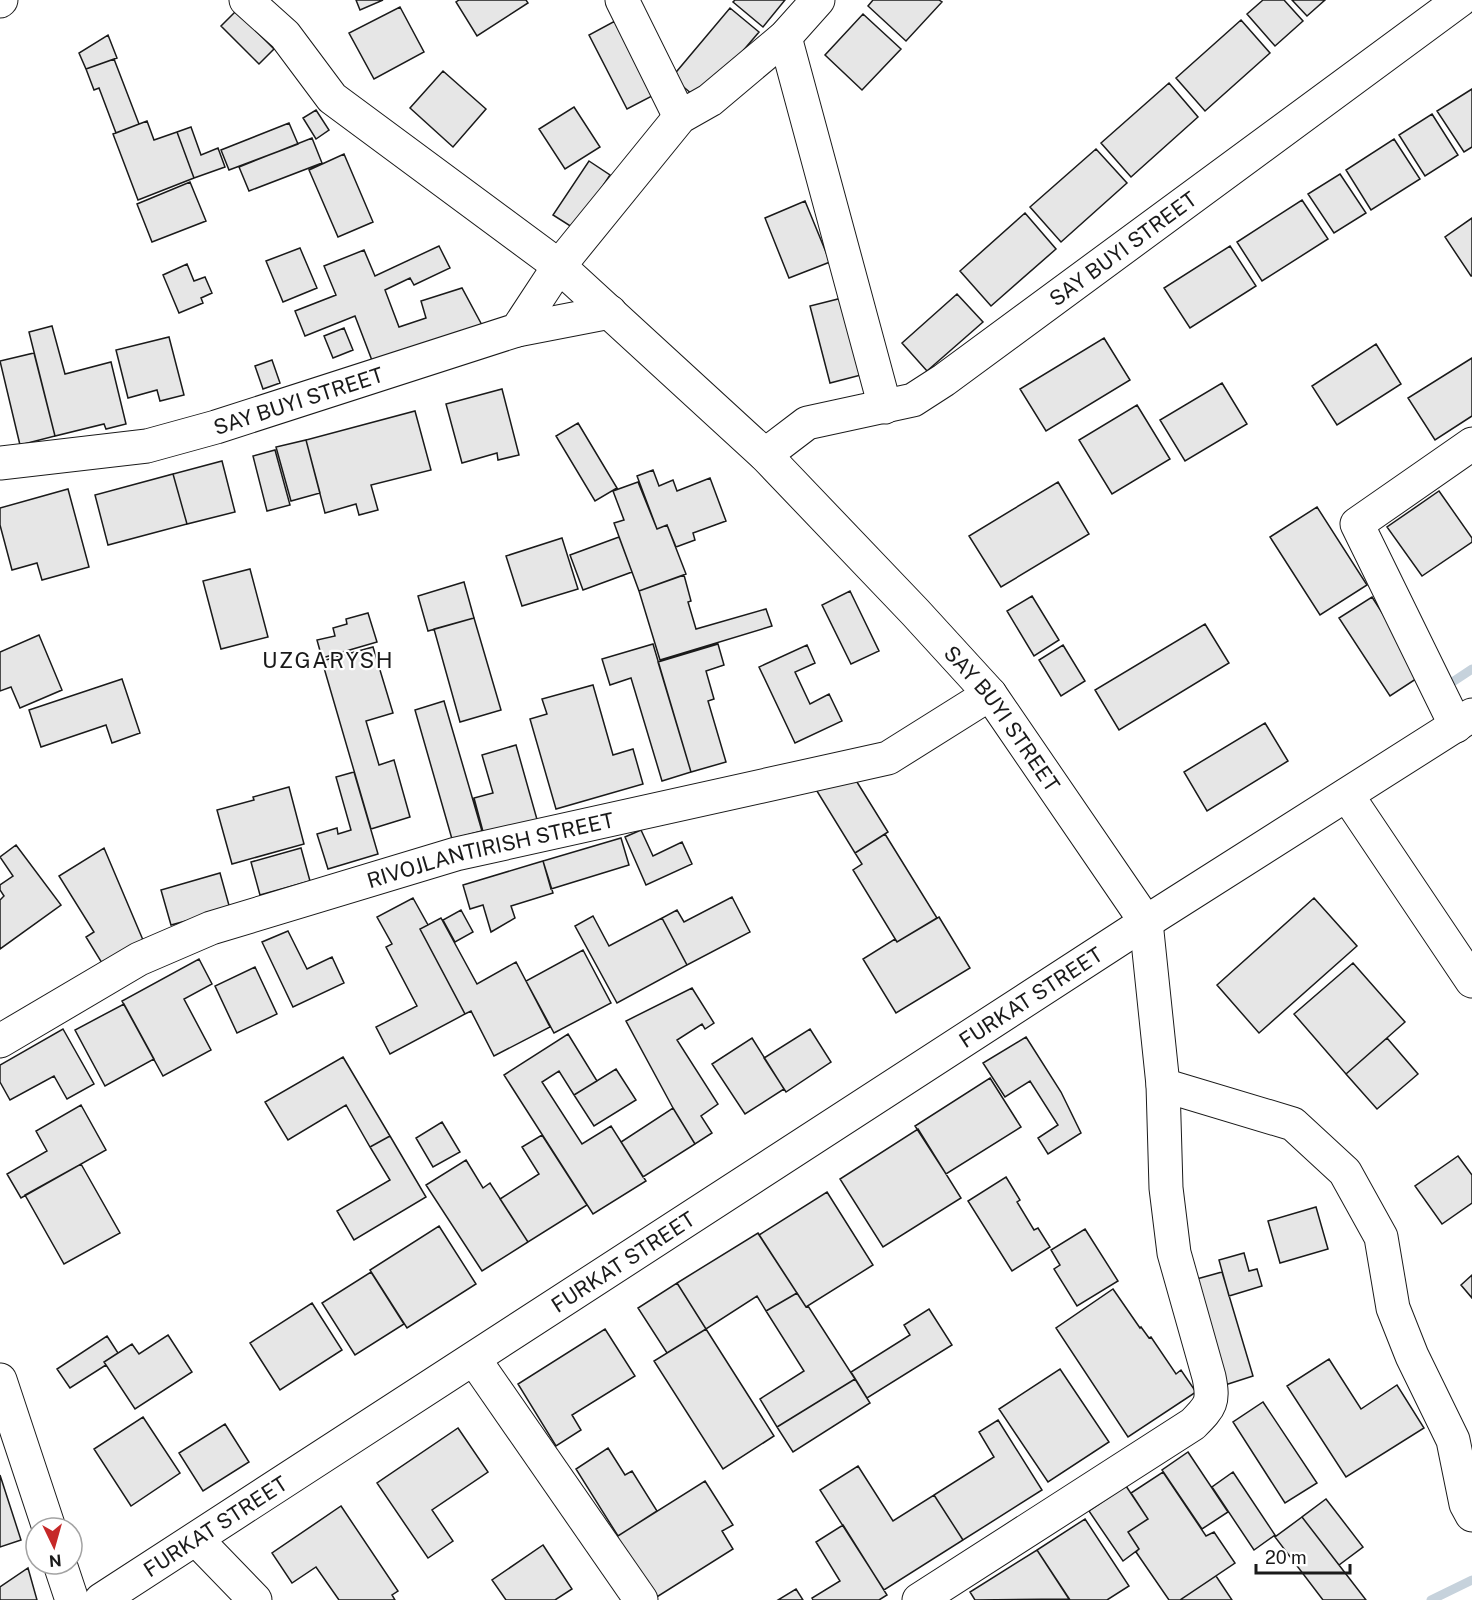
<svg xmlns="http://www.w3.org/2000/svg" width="1472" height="1600" viewBox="0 0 1472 1600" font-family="'Public Sans',sans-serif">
<rect width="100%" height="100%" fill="#fff"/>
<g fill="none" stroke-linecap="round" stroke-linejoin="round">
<path stroke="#c6d2dc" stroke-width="9" d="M1454 681 1472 669
M1431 1600 1472 1580"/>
</g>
<path fill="#e6e6e6" stroke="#1a1a1a" stroke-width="1.5" d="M356 0H383L360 10Z
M459 0H526L528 3 477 36 456 2Z
M735 0H785L763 27 733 2Z
M873 0H939L942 2 906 41 868 6Z
M1263 0H1284L1303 21 1275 46 1247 14Z
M1292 0H1325L1307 16Z
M400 7 424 52 374 79 349 33Z
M730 8 759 32 700 101 672 77Z
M236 11 274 49 259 64 221 26Z
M863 14 901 49 862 90 825 55Z
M1241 20 1270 53 1205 111 1176 78Z
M615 21 654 95 627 109 589 35Z
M108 35 117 58 86 69 79 53Z
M114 59 139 124 116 133 99 88 94 90 86 69Z
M443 71 486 109 453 147 410 108Z
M1169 83 1198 117 1131 177 1101 143Z
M1472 89V147L1464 152 1437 111Z
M574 107 600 147 565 169 539 129Z
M316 110 329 130 316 139 303 118Z
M1432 114 1458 155 1425 176 1399 135Z
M147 121 154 140 177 132 194 178 138 200 113 134Z
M289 123 298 144 229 170 221 150Z
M191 127 201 155 218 148 225 167 194 178 177 132Z
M312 138 322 163 249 191 239 167Z
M1394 139 1420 179 1371 210 1346 170Z
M1096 149 1127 183 1061 242 1030 207Z
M344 154 373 222 338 237 309 170Z
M589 161 610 175 575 229 553 215Z
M1340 174 1366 213 1334 233 1308 194Z
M190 182 206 221 152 242 137 204Z
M1302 200 1328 239 1262 281 1237 242Z
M805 201 830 262 789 278 765 218Z
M1025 213 1056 249 991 306 960 271Z
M1472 218V276H1471L1445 237Z
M439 246 450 268 414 285 410 278 385 290 399 327 426 318 421 301 462 288 483 327 373 363 355 316 305 336 295 311 336 295 324 266 364 250 375 276Z
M1230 246 1256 286 1190 328 1164 288Z
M300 248 317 288 283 302 266 261Z
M187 264 194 281 205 277 212 293 201 298 203 303 179 313 163 275Z
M957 294 983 322 927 371 902 343Z
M842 298 861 375 830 383 810 306Z
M52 326 65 374 111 362 126 424 106 429 104 424 55 436 29 332Z
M344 328 353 350 333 358 324 336Z
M169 337 184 395 160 401 157 390 128 398 116 350Z
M1104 338 1130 380 1046 431 1020 389Z
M1376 344 1401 384 1337 425 1312 386Z
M34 353 55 436 20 445 0 361Z
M1472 358V416L1435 440 1408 398Z
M272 360 280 383 263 389 255 366Z
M1222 383 1247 424 1185 461 1160 420Z
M502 389 519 455 498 460 497 453 462 463 446 404Z
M1137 405 1170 459 1112 494 1079 440Z
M415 411 431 470 371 485 378 510 359 515 356 504 325 513 306 440Z
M578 423 617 488 595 501 556 436Z
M306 440 320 493 291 501 276 447Z
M275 450 290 505 267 511 253 456Z
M222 461 235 512 187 524 173 474Z
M653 470 659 486 673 480 677 491 710 478 726 521 693 533 695 540 676 547 667 525 657 529 637 476Z
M173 474 187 524 108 545 95 495Z
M638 482 657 529 667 525 686 574 639 591 614 523 624 520 613 491Z
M1058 482 1089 534 1001 587 969 536Z
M68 489 89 567 42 580 37 563 12 570 0 525V508Z
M1439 491 1472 538V542L1422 576 1387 527Z
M1317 507 1367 585 1320 615 1270 537Z
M619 537 632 572 583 590 570 555Z
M562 538 578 589 522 606 506 556Z
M250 569 268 637 221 649 203 581Z
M684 575 691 601 688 602 696 629 766 609 772 626 660 660 639 591Z
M464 582 474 618 428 631 418 596Z
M850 591 879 651 851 664 822 605Z
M1032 596 1059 640 1034 656 1007 611Z
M1372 597 1422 675 1390 696 1339 618Z
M368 613 377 642 322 658 317 640 335 636 333 628 347 624 346 619Z
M474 618 501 710 460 722 434 629Z
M1205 624 1229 663 1119 730 1095 690Z
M39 635 62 690 20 708 11 687 0 691V652Z
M653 644 691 772 662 781 631 678 610 685 602 659Z
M718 644 724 665 706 671 714 699 708 701 726 762 691 772 658 662Z
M807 645 815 663 795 672 810 704 829 694 842 721 795 743 759 667Z
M1063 645 1085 681 1061 696 1039 660Z
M373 647 393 713 366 721 379 765 394 760 410 817 371 829 322 661Z
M122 679 140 733 112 743 106 725 41 747 29 710Z
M593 685 613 755 633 749 643 784 556 809 530 719 547 714 542 699Z
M444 701 482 831 452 839 415 710Z
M1265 723 1288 761 1207 811 1184 772Z
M516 745 538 823 485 839 474 798 493 793 482 755Z
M354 772 378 854 328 869 317 834 337 828 338 834 351 830 336 777Z
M852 774 888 832 855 853 812 783Z
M289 787 304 844 232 864 217 810 254 800 253 797Z
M641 830 653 856 682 842 692 864 646 885 625 837Z
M885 834 937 918 897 942 853 870 862 864 855 853Z
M621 838 629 865 551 889 543 861Z
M16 845 61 905 0 949V900L4 896 0 890V885L13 876 0 857Z
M104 848 143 940 105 968 86 937 94 932 59 876Z
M301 848 310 881 260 895 251 862Z
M543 861 553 893 511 906 515 918 491 932 483 905 470 909 463 885Z
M220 873 230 909 171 925 161 890Z
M732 897 750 932 687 965 662 918 677 910 684 922Z
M413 898 428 925 420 929 465 1014 390 1054 376 1027 417 1006 386 947 392 944 377 917Z
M1314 898 1357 946 1259 1033 1217 985Z
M461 910 473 932 455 942 443 920Z
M593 916 609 946 662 918 687 965 617 1003 575 926Z
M939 917 970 968 896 1013 863 959 895 939 897 942Z
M441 918 477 984 516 962 550 1027 494 1056 471 1011 465 1014 420 929Z
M288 931 307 969 332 957 344 983 293 1007 262 942Z
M583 950 611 1003 554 1033 526 981Z
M199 959 212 984 184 999 211 1050 163 1076 122 1001Z
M1353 963 1405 1022 1346 1074 1294 1014Z
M255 967 277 1014 237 1033 215 986Z
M692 988 714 1023 705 1029 702 1024 677 1040 718 1104 701 1116 712 1133 695 1144 673 1108 626 1021Z
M124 1004 154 1059 105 1086 75 1030Z
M63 1029 94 1084 67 1099 54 1076 10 1100 0 1082V1065Z
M810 1029 831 1062 786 1092 764 1058Z
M568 1034 597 1081 574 1095 559 1071 542 1082 582 1144 611 1126 646 1181 593 1214 504 1075Z
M1026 1037 1061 1092 1081 1133 1048 1154 1038 1138 1058 1125 1030 1081 1005 1097 983 1063Z
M752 1038 784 1089 745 1114 712 1064Z
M1387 1038 1418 1074 1377 1109 1346 1074Z
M343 1057 390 1136 370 1147 346 1105 288 1140 265 1102Z
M616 1069 636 1100 594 1126 574 1095Z
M990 1078 1021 1127 946 1174 915 1126Z
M81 1105 106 1150 21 1198 7 1174 47 1151 36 1131Z
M673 1108 695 1144 643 1177 621 1142Z
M442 1122 460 1152 433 1167 416 1138Z
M918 1129 961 1198 883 1247 840 1179Z
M542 1135 587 1205 528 1242 500 1199 539 1174 522 1147Z
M390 1136 426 1197 354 1240 337 1211 390 1180 370 1147Z
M1458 1156 1472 1175V1203L1442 1224 1415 1186Z
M466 1160 483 1188 490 1183 528 1242 482 1271 426 1185Z
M81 1164 120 1233 64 1264 25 1195Z
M1006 1177 1020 1200 1017 1202 1034 1230 1038 1228 1050 1247 1012 1271 968 1201Z
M827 1192 873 1265 806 1307 759 1235Z
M1316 1207 1328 1249 1280 1263 1268 1221Z
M439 1226 476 1284 407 1328 370 1270Z
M1085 1229 1118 1281 1077 1306 1054 1269 1060 1265 1051 1250Z
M758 1233 797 1293 766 1311 757 1296 706 1329 677 1283Z
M1244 1253 1249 1271 1257 1269 1262 1286 1229 1296 1219 1260Z
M371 1272 404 1324 355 1355 322 1303Z
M1222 1272 1253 1376 1225 1385 1193 1280Z
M1472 1275V1298L1461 1285Z
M677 1283 706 1329 667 1353 638 1308Z
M1113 1289 1140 1328 1141 1327 1149 1338 1151 1337 1176 1374 1181 1370 1196 1392 1128 1437 1056 1328Z
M797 1293 806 1307 808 1306 855 1379 777 1427 760 1399 804 1371 766 1311Z
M312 1303 342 1350 280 1390 250 1343Z
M929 1309 952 1345 867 1398 851 1372 910 1335 904 1325Z
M605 1329 635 1376 572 1415 581 1430 556 1446 518 1384Z
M706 1329 774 1436 723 1469 654 1361Z
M168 1335 192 1372 135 1409 104 1362 132 1344 139 1354Z
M107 1336 118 1353 104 1362 106 1365 70 1388 57 1369Z
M1329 1359 1361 1409 1397 1385 1424 1428 1346 1477 1287 1386Z
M1060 1369 1109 1442 1048 1482 999 1409Z
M855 1379 870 1403 793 1452 777 1427Z
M1263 1402 1317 1483 1285 1503 1233 1422Z
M143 1417 180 1473 131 1506 94 1449Z
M998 1420 1042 1490 963 1540 934 1495 994 1457 979 1432Z
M225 1424 249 1462 203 1491 179 1453Z
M458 1428 488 1472 432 1510 453 1541 428 1558 377 1483Z
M608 1448 625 1475 632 1471 657 1511 618 1536 576 1469Z
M1188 1452 1228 1512 1202 1529 1162 1470Z
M858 1466 893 1521 934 1495 963 1540 884 1590 820 1490Z
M1163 1472 1206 1536 1214 1532 1235 1563 1180 1600H1169L1136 1552 1139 1549 1128 1532 1148 1519 1131 1493Z
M1233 1472 1275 1535 1254 1550 1212 1487Z
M0 1475 21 1540 0 1547Z
M705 1481 733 1525 722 1531 733 1549 652 1600 613 1539Z
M1126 1486 1148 1519 1128 1532 1139 1549 1123 1561 1089 1511Z
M1326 1499 1363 1547 1339 1565 1302 1517Z
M341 1506 398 1591 392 1595 395 1600H339L316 1567 292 1583 272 1553Z
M1302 1517 1339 1565 1366 1600H1323L1275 1537Z
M1085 1519 1129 1586 1107 1600H1070L1037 1550Z
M843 1525 887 1595 879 1600H813L812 1598 840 1581 816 1542Z
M543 1545 572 1589 555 1600H506L492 1580Z
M1037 1550 1069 1599 975 1600 970 1592Z
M28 1568 37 1600H0V1587Z
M1216 1576 1232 1600H1180Z
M796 1589 803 1600H778Z"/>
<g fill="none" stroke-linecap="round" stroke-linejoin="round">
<g stroke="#1a1a1a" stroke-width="35">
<g id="minor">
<path id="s1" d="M246 0 285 35 332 98 559 266 765 455 915 612 990 694 1146 922 1163 1085 1166 1188 1174 1253 1209 1377C1214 1402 1211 1406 1193 1424L919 1600"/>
<path d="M622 0 680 117"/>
<path d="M785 37 885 407"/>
<path d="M517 330 610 312"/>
<path id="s2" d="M765 455 807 423 913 400 944 380 1460 0"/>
<path id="s3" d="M0 463 147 446 216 427 517 330 559 266 680 117 710 100 785 37 818 0"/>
<path d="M1456 726 1357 524 1472 444"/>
<path d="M1347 795 1472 981"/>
<path id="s4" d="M0 1041 139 959 211 928 456 854 888 758 990 694"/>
<path d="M1163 1085 1293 1124 1345 1172 1381 1237 1393 1308 1412 1356 1453 1440 1466 1504 1472 1515"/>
<path d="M474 1359 641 1600"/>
<path d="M0 1380 49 1528"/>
<path d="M196 1539 255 1600"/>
<path d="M60 1564 72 1600"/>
<path id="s5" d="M101 1600 1146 922 1472 715"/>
</g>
</g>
<g stroke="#1a1a1a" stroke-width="35">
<path id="major" d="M0 1 1 0"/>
</g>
<use href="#minor" stroke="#fff" stroke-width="33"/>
<use href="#major" stroke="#fff" stroke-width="33"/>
</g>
<g text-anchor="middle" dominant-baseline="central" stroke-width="4.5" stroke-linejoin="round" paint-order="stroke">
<g font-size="21" fill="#1a1a1a" stroke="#fff">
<text stroke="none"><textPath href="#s2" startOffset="420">SAY BUYI STREET</textPath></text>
<text stroke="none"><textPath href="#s3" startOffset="306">SAY BUYI STREET</textPath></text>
<text stroke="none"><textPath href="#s1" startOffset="1048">SAY BUYI STREET</textPath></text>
<text stroke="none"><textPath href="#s4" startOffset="530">RIVOJLANTIRISH STREET</textPath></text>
<text stroke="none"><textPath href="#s5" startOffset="1108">FURKAT STREET</textPath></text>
<text stroke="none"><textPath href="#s5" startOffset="622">FURKAT STREET</textPath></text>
<text stroke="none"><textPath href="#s5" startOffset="136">FURKAT STREET</textPath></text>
</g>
<g font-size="22" letter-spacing="1.5" fill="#1a1a1a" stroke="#fff">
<text x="328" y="660">UZGARYSH</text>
</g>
</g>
<g transform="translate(54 1546) rotate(175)"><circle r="28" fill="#ffffff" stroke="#a3a3a3" stroke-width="1.5"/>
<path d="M0-4.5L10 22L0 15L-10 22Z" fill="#c62828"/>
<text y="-9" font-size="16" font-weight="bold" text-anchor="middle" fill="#1a1a1a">N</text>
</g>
<path d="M1256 1564v9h94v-9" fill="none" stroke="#1a1a1a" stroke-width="3"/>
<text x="1265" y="1564" font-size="18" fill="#1a1a1a" stroke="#ffffff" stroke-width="4.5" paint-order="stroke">20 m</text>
</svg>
